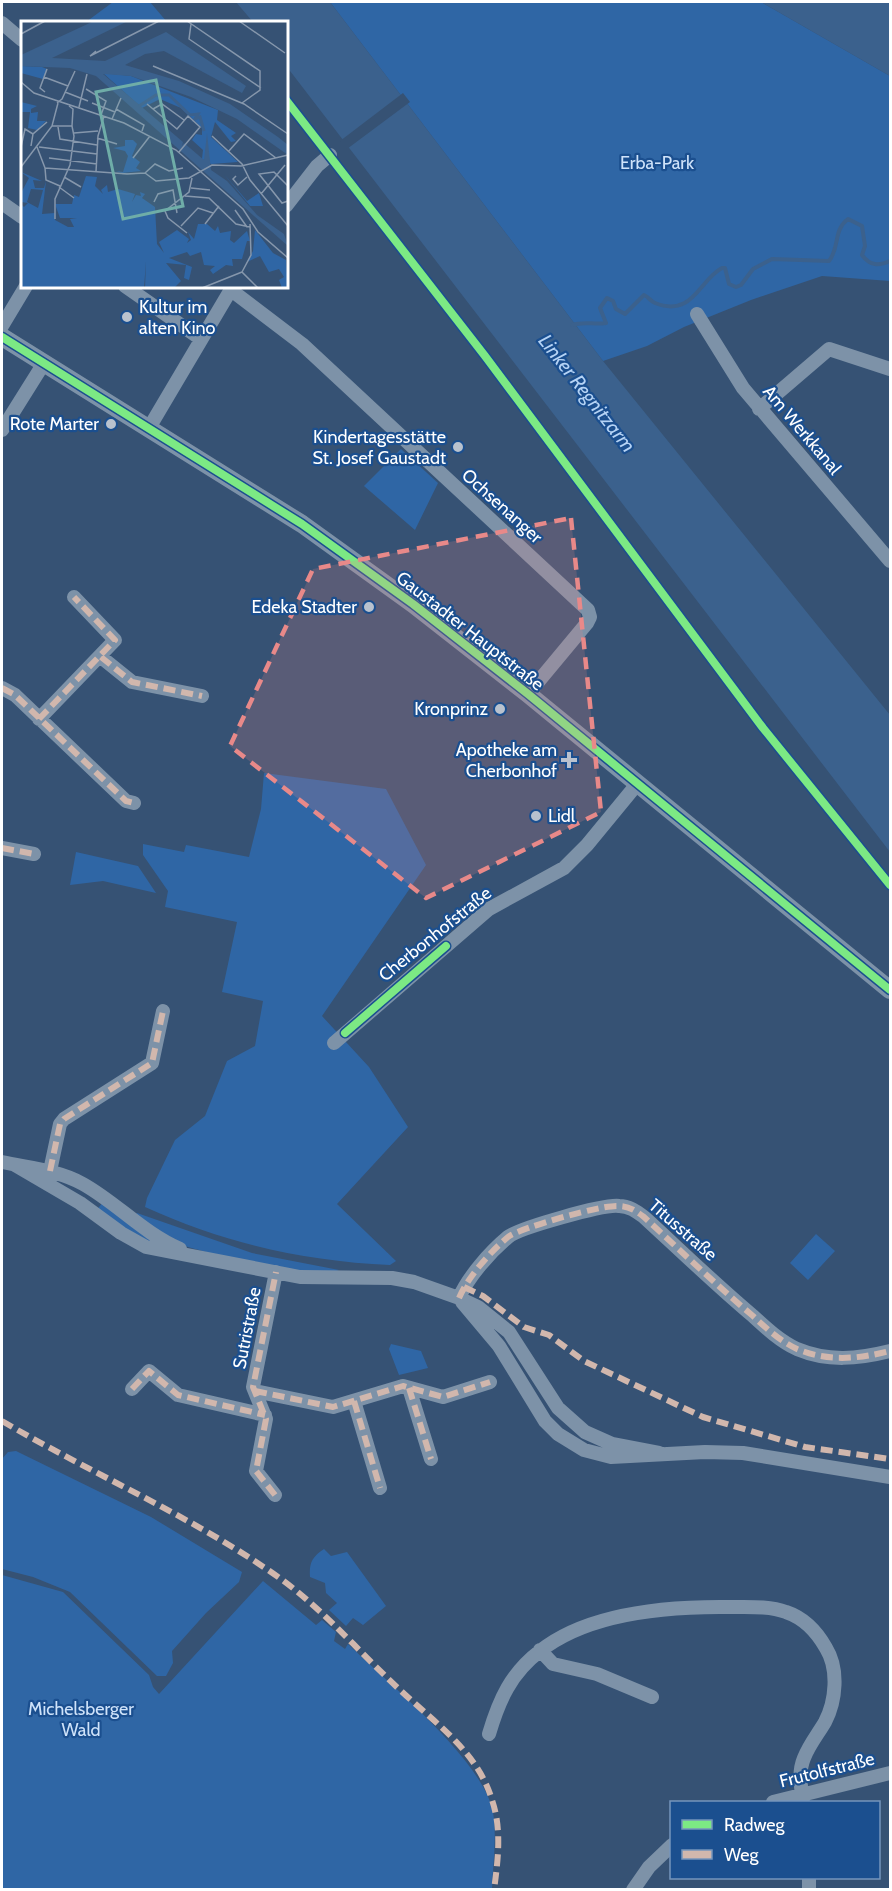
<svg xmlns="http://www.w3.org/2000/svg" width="892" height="1891" viewBox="0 0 892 1891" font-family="Cabin,sans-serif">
<rect width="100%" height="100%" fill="#365274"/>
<path fill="#2f66a5" d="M113 2H150L167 22H86Z
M330 2H761L890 76V281L822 276 751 300 684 327 647 346 603 361Z
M401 449 438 483 415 530 364 486Z
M264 773 386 789 426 865 322 1016 369 1067 408 1127 337 1204 396 1261 390 1265C303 1261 224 1243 145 1207L147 1198 175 1140 205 1116 227 1061 255 1046 263 1001 222 992 237 922 165 907 168 891 143 855V844L184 852 186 845 249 857 261 809Z
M76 852 138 866 156 893 103 881 70 885Z
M103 1202 156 1243 154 1245 96 1211Z
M137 1213 252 1253 339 1270C318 1280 208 1254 182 1245 165 1239 149 1225 134 1216Z
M816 1234 835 1251 808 1280 790 1263Z
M391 1344 421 1351 428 1368 399 1375 389 1349Z
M16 1451 151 1517 242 1572 239 1582 206 1613 172 1651 173 1663 166 1676H157L70 1592 33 1577 2 1569V1459L8 1452Z
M324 1549 331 1556 347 1552 386 1606 363 1625 353 1618 346 1626 329 1610 337 1603 326 1593 325 1583 310 1577C309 1563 312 1557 324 1549Z
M2 1575 63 1592 149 1675 153 1687 159 1694 263 1581 316 1625 322 1620 336 1632 334 1641 345 1649 348 1644C387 1682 483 1760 493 1812 497 1837 493 1864 492 1889H2Z"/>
<path fill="#3b618d" d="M236 2H330L603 361 890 715V852L287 67 286 22H253Z
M761 2H890V76Z"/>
<path fill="#365274" d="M403 93 410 102 347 149 340 141Z"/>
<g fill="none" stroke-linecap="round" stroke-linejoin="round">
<path stroke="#3b618d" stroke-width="4" d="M572 325C584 321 594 325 606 323L600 308 607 298 613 301 616 309 625 314 644 295C649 297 650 301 655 303 693 318 699 280 722 268H725L729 284 736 287 741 285 753 269 772 259 829 261C840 247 833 230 848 219L862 226 865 246 862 255C870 266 879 266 890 261"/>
<path stroke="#7d92a8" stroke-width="14" d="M2 23 22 40
M2 203 22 217
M286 206 317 166 330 155
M125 286 201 339
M231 290 302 344 588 610 590 617 587 623 528 694
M697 314 743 388 890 561
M2 326 26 286
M759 409 829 349 890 369
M149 428 233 286
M2 430 44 363
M101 657 132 682 202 696
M2 688 15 695 126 801 134 803
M39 719 115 640 74 597
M2 848 34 854
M334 1043 489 909 564 868 587 845 638 783
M2 1162C29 1168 58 1170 83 1184 117 1203 143 1233 180 1249
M15 1165 80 1203 121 1233 146 1247 300 1277 392 1278 414 1282 459 1298 478 1307 509 1332 558 1408 585 1432 612 1444 659 1453
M50 1171 60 1124 64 1119 152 1063 163 1011
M459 1298C468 1277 490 1252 508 1237 519 1228 604 1204 619 1206 629 1206 636 1211 644 1217 680 1250 715 1284 753 1316 766 1328 780 1341 797 1349 828 1362 858 1359 890 1351
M462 1302 499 1346 545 1421 558 1434 584 1450 611 1457 705 1452 743 1453 890 1477
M409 1388 431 1459
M132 1389 149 1371 178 1395 265 1415
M255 1391 333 1407 403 1386 443 1397 490 1382
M354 1401 380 1488
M275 1495 256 1471 266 1419 253 1387 276 1272
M540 1650 553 1664 597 1674 652 1697
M489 1734C499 1700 511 1673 540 1651 589 1612 672 1606 732 1607 750 1607 770 1606 786 1612 804 1618 817 1632 826 1648 839 1669 836 1701 825 1722 818 1734 809 1745 804 1758 798 1772 801 1787 803 1802
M773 1802 890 1773
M633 1890 649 1867 672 1845
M809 1890V1878"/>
<path stroke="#7d92a8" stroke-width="18" d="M2 337 302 524 413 604 528 694 890 990"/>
<path stroke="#d1b7ad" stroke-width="6" stroke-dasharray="12 6" stroke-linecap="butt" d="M101 657 132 682 202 696
M2 688 15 695 126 801 134 803
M39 719 115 640 74 597
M2 848 34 854
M50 1171 60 1124 64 1119 152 1063 163 1011
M464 1287 483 1296 524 1327 549 1335 584 1361 703 1417 805 1447 890 1459
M459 1298C468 1277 490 1252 508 1237 519 1228 604 1204 619 1206 629 1206 636 1211 644 1217 680 1250 715 1284 753 1316 766 1328 780 1341 797 1349 828 1362 858 1359 890 1351
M409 1388 431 1459
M132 1389 149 1371 178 1395 265 1415
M255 1391 333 1407 403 1386 443 1397 490 1382
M354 1401 380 1488
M2 1421C94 1475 194 1517 281 1579 326 1612 360 1653 400 1690 435 1723 478 1752 492 1800 502 1829 498 1860 494 1890
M275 1495 256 1471 266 1419 253 1387 276 1272"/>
<g stroke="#1b4f8f" stroke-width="11">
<path id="cycleway" d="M286 100 485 356 763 728 890 885
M2 337 302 524 413 604 528 694 890 990
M345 1033 446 946"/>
</g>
<use href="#cycleway" stroke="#7ce984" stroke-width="8"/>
</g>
<path fill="#e88989" fill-opacity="0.2" stroke="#e88989" stroke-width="4.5" stroke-dasharray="12 8" stroke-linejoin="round" d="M571 518 601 812 426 898 230 746 313 569Z"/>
<g fill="#b9c2ce" stroke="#1b4f8f" stroke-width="2">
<circle cx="127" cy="317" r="6"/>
<circle cx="111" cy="424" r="6"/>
<circle cx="458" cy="447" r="6"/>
<circle cx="369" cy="607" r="6"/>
<circle cx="500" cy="709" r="6"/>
<path d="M566 751h6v6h6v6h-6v6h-6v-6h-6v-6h6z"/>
<circle cx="536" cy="816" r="6"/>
</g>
<g text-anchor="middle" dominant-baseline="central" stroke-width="4.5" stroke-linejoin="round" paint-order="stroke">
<g font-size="18" fill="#cfe3fa" stroke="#1b4f8f">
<text x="657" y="163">Erba-Park</text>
<text x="81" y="1709">Michelsberger<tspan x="81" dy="21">Wald</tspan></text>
</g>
<g font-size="18" fill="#fff" stroke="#1b4f8f" text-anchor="end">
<text x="139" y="307" text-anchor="start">Kultur im<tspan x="139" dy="21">alten Kino</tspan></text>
<text x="99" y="424">Rote Marter</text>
<text x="446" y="437">Kindertagesstätte<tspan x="446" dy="21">St. Josef Gaustadt</tspan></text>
<text x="357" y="607">Edeka Stadter</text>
<text x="488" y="709">Kronprinz</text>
<text x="557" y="750">Apotheke am<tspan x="557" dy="21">Cherbonhof</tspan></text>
<text x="548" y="816" text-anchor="start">Lidl</text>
</g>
<g font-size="18" fill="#fff" stroke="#1b4f8f">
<text transform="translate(802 430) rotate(50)">Am Werkkanal</text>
<text transform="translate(502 506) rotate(42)">Ochsenanger</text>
<text transform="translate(470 631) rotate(38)">Gaustadter Hauptstraße</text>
<text transform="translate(435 934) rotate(-39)">Cherbonhofstraße</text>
<text transform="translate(683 1230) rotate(41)">Titusstraße</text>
<text transform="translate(247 1328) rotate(-79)">Sutristraße</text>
<text transform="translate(827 1770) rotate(-14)">Frutolfstraße</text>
</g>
<g font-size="20" font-style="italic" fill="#b5d3f5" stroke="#1b4f8f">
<text transform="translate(587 393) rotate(52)">Linker Regnitzarm</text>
</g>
</g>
<g transform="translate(21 21)">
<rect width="267" height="267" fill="#365274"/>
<path d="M0 45 21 46 26 48 22 58 0 52ZM82 52 110 55 197 89 196 99 215 112 210 115 215 120 210 121 194 101 190 116 217 141 190 143 181 138 182 129 171 119 175 113 181 114V107L160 87 139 78 121 87ZM0 81 16 85 10 88V92L17 91 16 100H25L16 109 7 107 9 91H0ZM104 119H112L116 123 111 135 119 141 115 147 120 150 101 152 95 150 102 151 107 135 104 130 92 127 104 125ZM0 151 21 160 12 159 14 167H23L25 160 21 193 34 192V199L47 206H53L49 198 56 197H39L34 183H51L53 174 58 176 65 155 76 156 74 165 82 173 80 169 86 164 87 171 97 168 114 173 111 181 115 174 120 175 119 171 124 173 121 177 134 186 136 223 143 232 138 221 156 209 168 218 166 222 170 219 167 211 173 218 177 203H186L194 210 197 205 199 212 210 210 209 219 213 222 226 210 229 220H226L221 238H211L212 245 205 244 192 253 189 249 194 245 183 244 180 231 169 235 166 231 148 237 171 246 168 259 163 257 165 244 145 242 160 260 153 267H124L125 240 123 267H0V183L3 186 7 182 0 181V172L8 157ZM10 168 22 169 17 187 6 181ZM203 153 226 180 238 172 242 185H229ZM234 209 252 232 265 239 267 266 261 267 258 259 263 256 258 248 248 251 239 235 226 241 232 230Z" fill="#2f66a5" fill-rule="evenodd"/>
<path d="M73 0H107L31 37 84 40 145 11 225 65 221 72 143 30 124 33 104 44 158 60 209 83 257 116 267 124V134L216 98 170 76 110 55 82 53 162 121 161 125 163 122 183 139 186 112 190 149 206 160 236 194 263 213 267 225 75 55 49 47 0 45V34Z" fill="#3b618d"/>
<path fill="none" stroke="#3b618d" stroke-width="3" d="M118 85 135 74H148L169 94 177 93 174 98 179 96 183 110"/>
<path fill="none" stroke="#8697ac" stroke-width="1.5" d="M166 0 239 50V69L221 82M218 0 264 32M170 3 168 18 240 67M0 13 24 0M75 30 69 35 138 0M132 45 223 83 267 113M23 56 47 65M0 61 13 72 103 102 155 129 222 188 237 211 267 237M65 68 85 80 80 94M24 71 19 67 26 48M44 71 67 80M36 82 41 78 54 50M71 82 94 91M126 83 156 108 167 95 179 106 158 131M48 85 52 88 51 105M58 86 66 53M95 88 123 104 121 110M132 88 141 83 163 99M91 98 100 77M31 105H51L53 115 49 144 34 178V198M37 106 39 118 76 124M53 112 77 110M191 115 221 143 229 159 267 205M76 117 96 123M10 125 12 113 26 101M0 126 4 108 12 113M16 126 24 147M18 126 76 133M207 131 223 113 255 137M28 137 76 143M112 137 129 115M0 146 31 105 37 82M24 147 107 153M24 147 25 159 39 165M75 151 77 115 83 95M124 152 135 160 168 157 191 144 220 145 267 134M124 152 134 143 148 150 162 147M105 153 124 152M215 155 212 158 217 164 226 156M43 156 60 166M267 165 253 151 238 153 261 182 267 180M38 166 53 177M170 167 189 169M240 173 264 144M164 175 188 177 215 203 229 206M133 181 137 173 152 169 156 192M214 189 226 206M184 203 198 185M229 203 230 234 221 251 237 267M160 205 177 187 192 192M166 212 147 197 144 190 168 171 171 157M181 267 221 251"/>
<path fill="#6fada8" fill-opacity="0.15" stroke="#6fada8" stroke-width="3" d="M135 59 162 185 102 198 75 71Z"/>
<rect width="267" height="267" fill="none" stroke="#fff" stroke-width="3"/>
</g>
<rect width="892" height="1891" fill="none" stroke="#ffffff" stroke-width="6"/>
<rect x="670" y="1801" width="210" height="78" fill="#1b4f8f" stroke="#7695bc" stroke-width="1.5"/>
<rect x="682" y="1820" width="30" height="9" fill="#7ce984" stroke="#7695bc" stroke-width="1.5"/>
<text x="724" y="1831" font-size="18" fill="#ffffff">Radweg</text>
<rect x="682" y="1850" width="30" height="9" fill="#d1b7ad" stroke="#7695bc" stroke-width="1.5"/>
<text x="724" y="1861" font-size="18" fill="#ffffff">Weg</text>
</svg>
